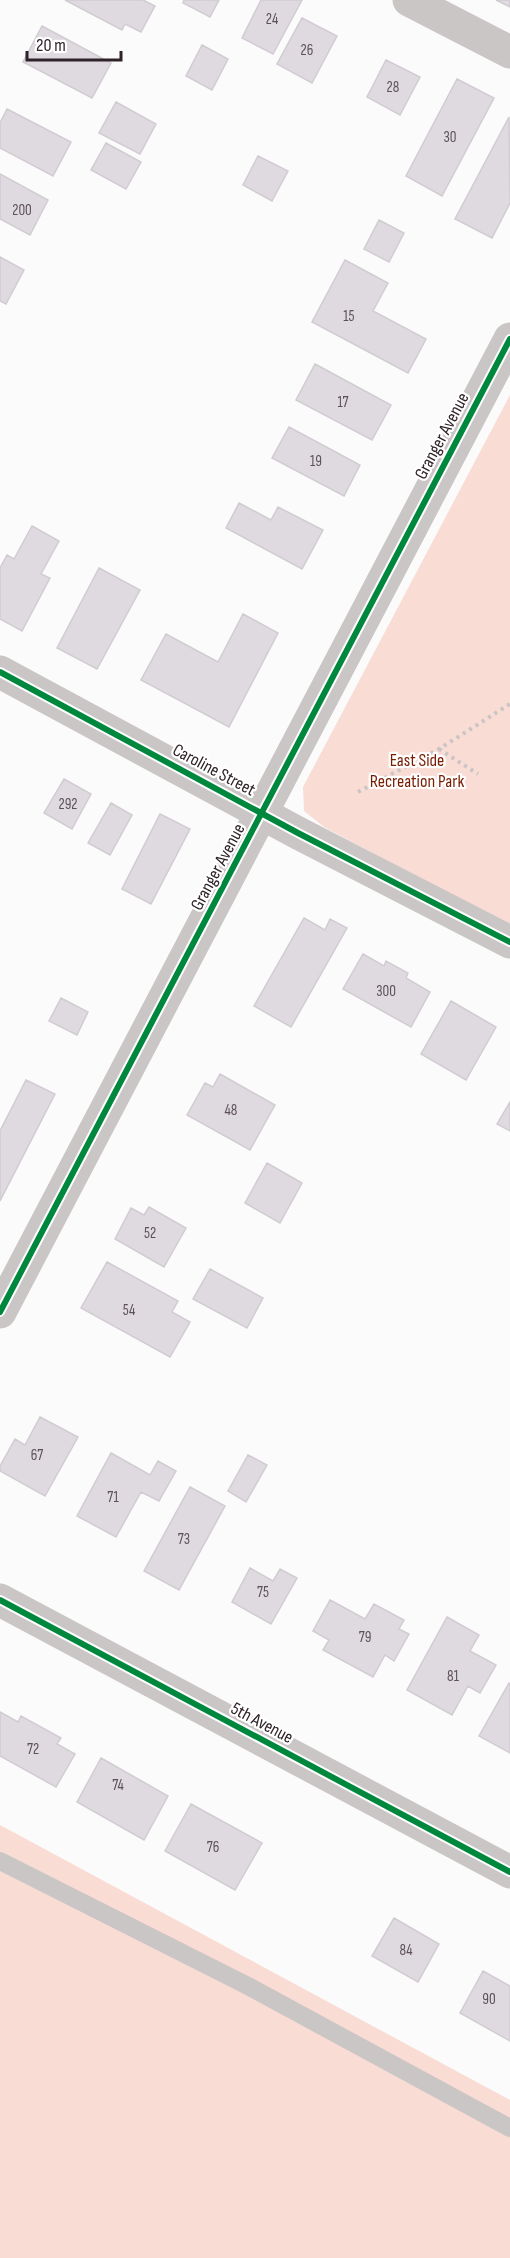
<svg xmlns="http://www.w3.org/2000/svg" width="510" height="2258" viewBox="0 0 510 2258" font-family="'Sofia Sans Condensed',sans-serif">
<rect width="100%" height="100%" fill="#fbfbfb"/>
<path fill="#f9dcd4" d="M510 395V926L324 827 304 811 303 787Z
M0 1825 510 2100V2258H0Z"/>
<path fill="#dfdae0" stroke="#d1ccd1" stroke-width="1.5" d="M65 0H143L155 6 141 32 125 24 122 30Z
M184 0H219L210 17 183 3Z
M261 0H302L273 54 242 38Z
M496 0H510V7Z
M302 18 337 36 312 83 277 64Z
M42 26 111 63 92 98 23 62Z
M202 45 228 59 212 90 186 76Z
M386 60 420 77 400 115 367 97Z
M457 79 494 98 442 196 406 176Z
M116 102 156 124 140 154 99 133Z
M7 109 71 142 53 176 0 148V123Z
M509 117 510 203 492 238 455 219Z
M106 143 141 162 126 189 91 170Z
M258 156 288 171 272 201 243 185Z
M0 174 48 200 30 235 0 219Z
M379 220 404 233 389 262 364 249Z
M0 257 24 270 6 304 0 301Z
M345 260 388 283 373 311 426 339 408 373 312 322Z
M315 364 391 405 372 440 296 400Z
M289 427 360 465 344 496 272 458Z
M239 503 271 520 278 507 323 530 302 569 226 528Z
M32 526 59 541 41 574 50 578 22 631 0 619V568L7 555 14 559Z
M99 568 140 590 97 669 57 648Z
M243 614 278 633 229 727 141 680 166 634 218 662Z
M64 779 91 794 72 829 44 813Z
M111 803 132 815 110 855 88 843Z
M160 814 190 829 151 904 122 889Z
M304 918 325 930 330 919 347 928 291 1027 254 1006Z
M363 954 384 966 386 961 408 973 406 978 430 992 411 1027 343 989Z
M61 998 88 1012 77 1035 49 1021Z
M451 1001 496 1027 466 1080 421 1054Z
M220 1074 275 1105 250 1150 187 1115 205 1083 213 1087Z
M26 1080 55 1094 0 1201V1131Z
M510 1102V1131L497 1124Z
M267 1163 302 1183 280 1223 245 1203Z
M149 1207 186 1228 164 1267 115 1239 131 1208 144 1215Z
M107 1262 178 1301 172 1312 190 1322 170 1357 81 1308Z
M210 1269 263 1298 247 1328 193 1299Z
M40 1417 78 1437 45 1496 0 1471V1466L15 1439 25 1445Z
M111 1453 150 1475 158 1461 176 1471 159 1501 141 1492 116 1537 77 1516Z
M248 1455 267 1465 246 1502 228 1491Z
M190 1487 225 1506 179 1590 144 1571Z
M250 1568 273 1581 280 1569 297 1578 271 1624 232 1602Z
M330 1600 365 1619 374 1604 404 1620 399 1629 409 1634 394 1661 385 1655 373 1677 323 1650 329 1640 313 1631Z
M447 1617 479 1635 470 1651 496 1665 480 1693 468 1686 452 1715 407 1690Z
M509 1683 510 1684V1753L479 1736Z
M0 1712 18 1722 21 1716 61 1738 57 1744 75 1754 56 1787 0 1756Z
M101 1758 168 1796 144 1840 77 1802Z
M191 1804 262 1843 235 1890 165 1851Z
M394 1918 439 1944 418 1982 372 1956Z
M483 1971 510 1986V2041L460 2013Z"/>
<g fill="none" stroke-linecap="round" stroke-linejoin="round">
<path stroke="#c9c5c5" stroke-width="4" stroke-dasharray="3 4.5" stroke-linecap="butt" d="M439 749 478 774
M358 792 439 749 510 704"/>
<path stroke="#cbc6c6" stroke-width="18" d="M0 1861 248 1986 510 2128"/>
<path stroke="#cbc6c6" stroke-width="33" d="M409 0 510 52
M0 672 298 833 510 942
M0 1312 510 339
M0 1600 510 1872"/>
<g stroke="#fff" stroke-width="10">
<path id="cycleway" d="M0 672 298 833 510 942
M0 1312 510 339
M0 1600 510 1872"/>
</g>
<use href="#cycleway" stroke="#00873e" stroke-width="6"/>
</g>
<g text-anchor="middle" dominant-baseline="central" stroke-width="4.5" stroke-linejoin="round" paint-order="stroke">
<g font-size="15" fill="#5b5157">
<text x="272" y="19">24</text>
<text x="307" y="50">26</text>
<text x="393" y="87">28</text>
<text x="450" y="137">30</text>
<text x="22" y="210">200</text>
<text x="349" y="316">15</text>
<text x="343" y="402">17</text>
<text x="316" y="461">19</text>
<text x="68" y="804">292</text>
<text x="386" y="991">300</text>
<text x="231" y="1110">48</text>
<text x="150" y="1233">52</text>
<text x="129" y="1310">54</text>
<text x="37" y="1455">67</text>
<text x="113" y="1497">71</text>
<text x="184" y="1539">73</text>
<text x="263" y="1592">75</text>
<text x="365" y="1637">79</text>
<text x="453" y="1676">81</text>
<text x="33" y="1749">72</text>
<text x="118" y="1785">74</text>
<text x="213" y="1847">76</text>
<text x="406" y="1950">84</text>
<text x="489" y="1999">90</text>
</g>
<g font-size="18" fill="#2f2329" stroke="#fff">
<text transform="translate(442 436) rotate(-62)">Granger Avenue</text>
<text transform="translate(214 770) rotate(28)">Caroline Street</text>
<text transform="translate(218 867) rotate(-62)">Granger Avenue</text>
<text transform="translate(262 1723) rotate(28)">5th Avenue</text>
</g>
<g font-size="18" fill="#771e03" stroke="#fff">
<text x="417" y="760">East Side<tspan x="417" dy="21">Recreation Park</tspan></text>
</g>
</g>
<path d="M27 51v9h94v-9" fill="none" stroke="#2f2329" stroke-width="3"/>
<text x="36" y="51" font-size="18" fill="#2f2329" stroke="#ffffff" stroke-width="4.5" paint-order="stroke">20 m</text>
</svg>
